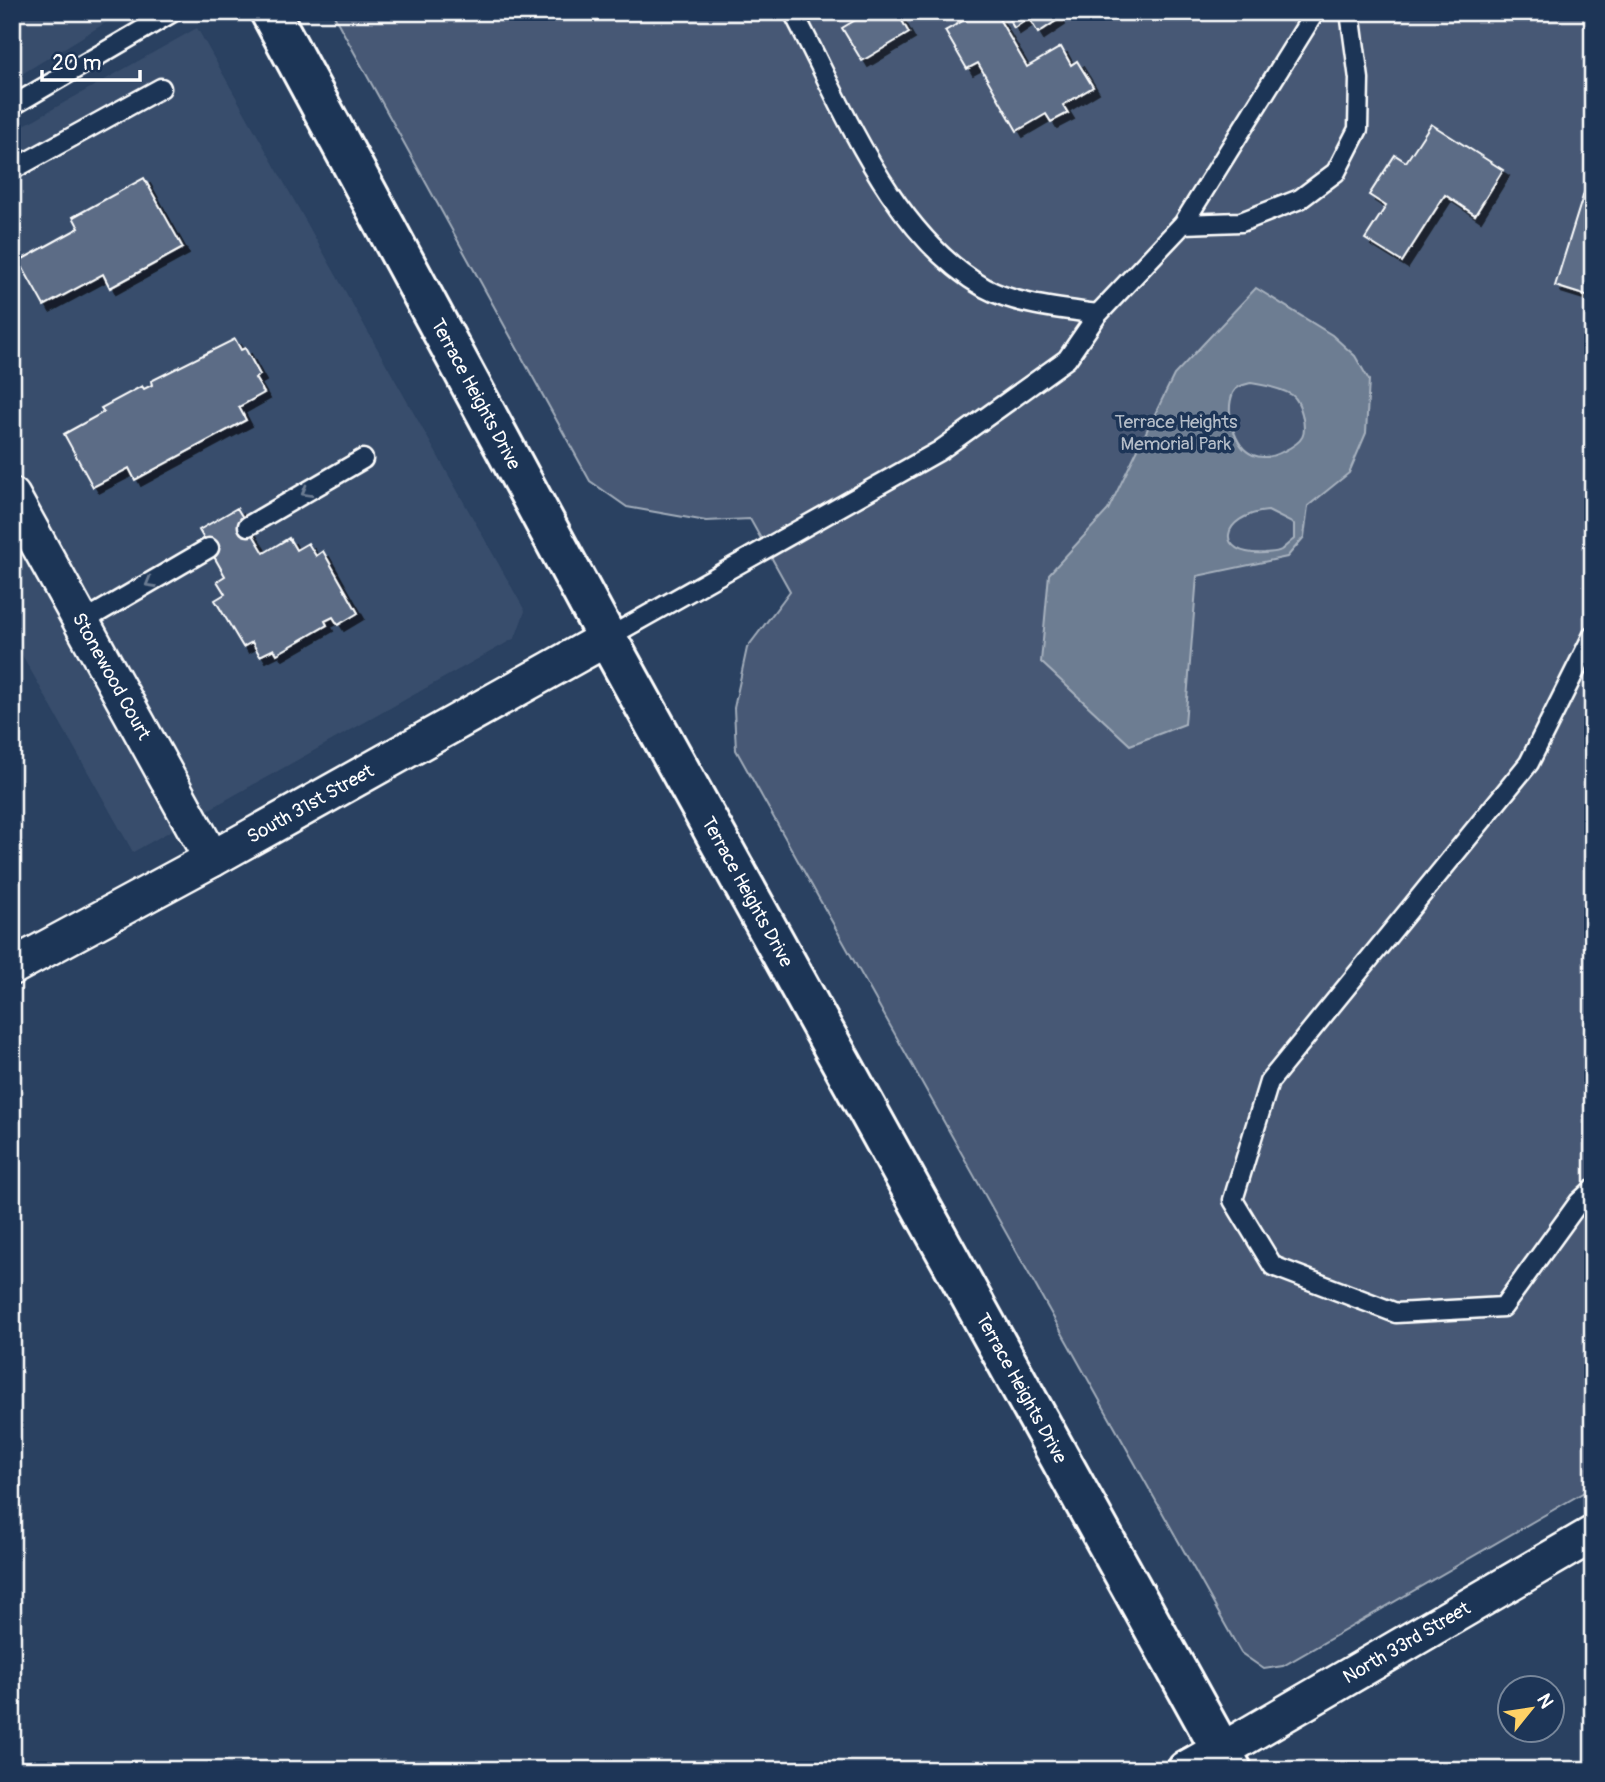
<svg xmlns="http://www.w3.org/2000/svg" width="1605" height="1782" viewBox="0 0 1605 1782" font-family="Pangolin,sans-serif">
<defs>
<filter id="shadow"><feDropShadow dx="6" dy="6" stdDeviation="0" flood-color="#0009"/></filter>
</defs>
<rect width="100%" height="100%" fill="#2a4161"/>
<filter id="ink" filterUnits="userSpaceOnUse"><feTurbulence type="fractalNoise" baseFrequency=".0143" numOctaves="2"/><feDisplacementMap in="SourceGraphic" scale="14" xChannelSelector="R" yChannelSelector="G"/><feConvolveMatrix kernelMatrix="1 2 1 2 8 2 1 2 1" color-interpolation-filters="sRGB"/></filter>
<g filter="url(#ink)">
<path fill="#394e6c" d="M12 12H123L12 80Z
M197 28 525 611 515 638 133 852 12 637V132Z"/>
<path fill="#465975" stroke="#a2acba" stroke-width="2" d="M332 12H1593V1487L1283 1666 1264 1669 1241 1653 736 750 734 708 747 648 790 591 750 519 706 521 627 507 590 481Z"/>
<path fill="#6d7d92" stroke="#a7b1be" stroke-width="2" fill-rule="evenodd" d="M1256 288 1332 335 1355 356 1369 380 1366 433 1349 473 1308 506 1304 537 1287 557 1197 576 1185 724 1130 745 1041 662 1049 574 1108 510 1174 375ZM1251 383C1264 385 1281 388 1292 395 1298 399 1300 407 1302 414 1307 435 1304 441 1284 451 1275 456 1263 459 1253 455 1234 447 1225 412 1233 393 1236 386 1244 385 1251 383ZM1268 511 1294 524V539C1290 542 1285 547 1281 550 1276 553 1270 552 1265 553 1213 556 1220 515 1268 511Z"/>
<path fill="#5b6c86" stroke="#fff" stroke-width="2" filter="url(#shadow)" d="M869 12H897L909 33 862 61 842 28Z
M979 12H995L1027 67 1061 47 1071 65 1077 61 1093 87 1063 105 1068 113 1051 122 1046 114 1017 131 978 63 967 69 945 31Z
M1005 12H1055L1059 19 1038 33 1029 18 1014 28Z
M1431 124 1503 170 1475 215 1445 195 1402 262 1365 239 1386 206 1369 195 1395 155 1406 162Z
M144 178 183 248 110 288 103 274 44 306 19 261 79 228 73 217Z
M1584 193 1593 196V298L1555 286Z
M235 339 241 350 245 348 260 375 255 378 264 393 239 407 246 420 135 480 129 468 93 487 64 434 104 412 101 408 142 386 144 389 152 385 151 381Z
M237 508 264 553 289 538 296 550 308 543 316 556 323 551 358 613 338 625 333 617 325 621 327 625 277 654 274 649 260 656 252 642 243 647 215 600 225 594 217 581 225 576 199 530Z"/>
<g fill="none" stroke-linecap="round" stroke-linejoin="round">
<g stroke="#fff" stroke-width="23">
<path id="lane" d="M793 12C842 104 890 234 985 288 1016 305 1063 309 1098 314
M12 106 173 12
M12 170 161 88
M1183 224 1241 222 1300 199 1336 172 1358 129 1359 79 1350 12
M248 526 363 459
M82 622 209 548
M1593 635 1529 763 1269 1082 1233 1200 1273 1266 1396 1313 1503 1307 1579 1202 1593 1189
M607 638 939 451 1067 359 1098 314 1183 224 1315 12"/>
</g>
<g stroke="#fff" stroke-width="40">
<g id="street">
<path id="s1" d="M12 496 212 859"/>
<path id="s2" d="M12 967 212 859 607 638"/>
<path id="s3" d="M1221 1751 1593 1534"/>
</g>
</g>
<g stroke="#fff" stroke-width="44">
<g id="secondary">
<path id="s4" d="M270 12 607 638 1232 1770"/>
<path d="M1187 1770 1221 1751"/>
</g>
</g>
<use href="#lane" stroke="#1d3557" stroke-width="18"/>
<use href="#street" stroke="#1d3557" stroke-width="35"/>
<use href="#secondary" stroke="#1d3557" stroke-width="38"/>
</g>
<defs><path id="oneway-chevron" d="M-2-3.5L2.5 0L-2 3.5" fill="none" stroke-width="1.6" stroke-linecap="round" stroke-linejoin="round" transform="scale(1.75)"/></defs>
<g stroke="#6c7c92">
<use href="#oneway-chevron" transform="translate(306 492) rotate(150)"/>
<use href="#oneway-chevron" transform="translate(150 583) rotate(150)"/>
</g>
</g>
<g text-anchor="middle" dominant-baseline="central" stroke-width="7" stroke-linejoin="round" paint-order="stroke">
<g font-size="19" fill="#fff" stroke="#1d3557">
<text stroke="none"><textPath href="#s4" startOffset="434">Terrace Heights Drive</textPath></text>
<text stroke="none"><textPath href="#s1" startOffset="206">Stonewood Court</textPath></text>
<text stroke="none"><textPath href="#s2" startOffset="340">South 31st Street</textPath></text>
<text stroke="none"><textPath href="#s4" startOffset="1001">Terrace Heights Drive</textPath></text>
<text stroke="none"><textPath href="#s4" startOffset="1568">Terrace Heights Drive</textPath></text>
<text stroke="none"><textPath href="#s3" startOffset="215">North 33rd Street</textPath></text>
</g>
<g font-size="19" fill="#b5bdc8" stroke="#1d3557">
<text x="1176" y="422">Terrace Heights<tspan x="1176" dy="22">Memorial Park</tspan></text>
</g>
</g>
<rect width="1605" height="1782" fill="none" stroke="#1d3557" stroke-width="42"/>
<rect x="21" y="21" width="1563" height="1740" fill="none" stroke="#fff" stroke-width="2.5" filter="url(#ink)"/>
<g transform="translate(1531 1709) rotate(60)"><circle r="33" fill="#1d3557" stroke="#77869a" stroke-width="2"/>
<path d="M0-5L12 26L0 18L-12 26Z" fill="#ffd166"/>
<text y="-10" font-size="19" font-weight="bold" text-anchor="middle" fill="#ffffff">N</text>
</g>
<path d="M42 70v10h98v-10" fill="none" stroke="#ffffff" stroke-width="3.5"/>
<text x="52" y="70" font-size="21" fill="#ffffff" stroke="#1d3557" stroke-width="5" paint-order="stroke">20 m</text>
</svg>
